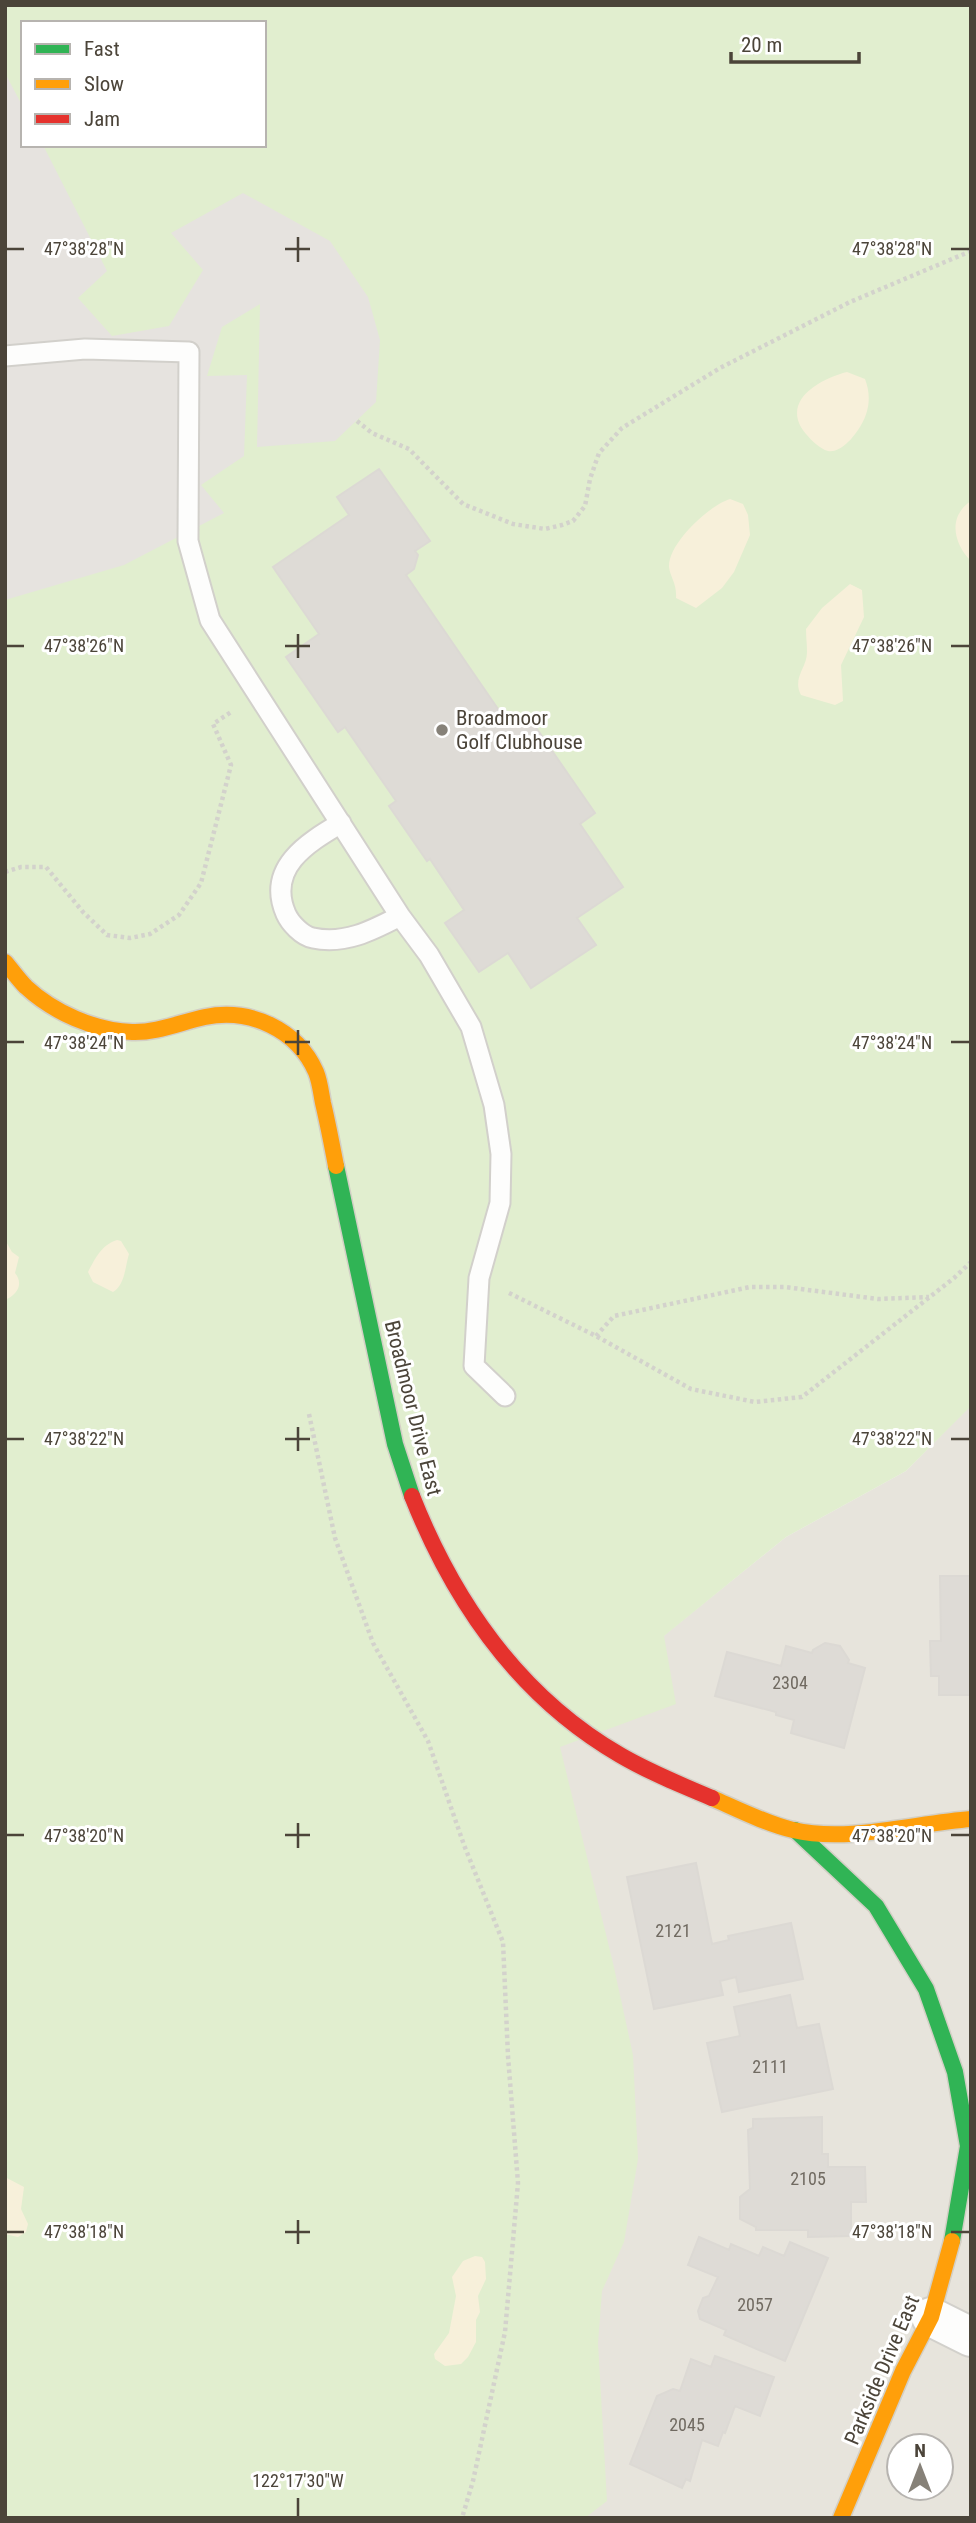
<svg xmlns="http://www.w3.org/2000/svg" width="976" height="2523" viewBox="0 0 976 2523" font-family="'Roboto Condensed',sans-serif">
<rect width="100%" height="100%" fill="#f4f2ee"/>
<path fill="#e7e4dc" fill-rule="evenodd" d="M971 1405V2518H535L500 1768 786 1537 906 1471ZM899 2446H941V2488H899Z"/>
<path fill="#e1eecf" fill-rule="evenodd" d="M5 5H971V1406L906 1471 786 1537 664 1636 676 1704 560 1747 613 1963 633 2055 638 2159 624 2242 602 2291 598 2343 607 2501 585 2518H5ZM23 23H264V145H23Z"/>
<path fill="#f7f0da" d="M847 372 865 379C872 397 869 414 858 430 852 439 840 453 828 451 820 449 811 440 806 434 779 402 819 379 847 372Z
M730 499 743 504 748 515 750 535 734 572 722 588 696 608 676 598C677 583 670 577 669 567 668 543 710 505 730 499Z
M971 501V561C954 544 947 517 971 501Z
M850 584 862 590 864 617 841 665 843 701 835 705 801 695C792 678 807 668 807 652 807 644 806 637 806 629L822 608Z
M5 1240 12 1252 19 1257 15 1273C24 1284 17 1295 5 1300Z
M117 1240 121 1241 129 1254C125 1267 125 1285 113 1292L93 1282 88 1272C95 1259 101 1245 117 1240Z
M5 2177 24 2187 21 2209 28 2224 26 2232 18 2237 5 2234Z
M475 2256 482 2257 485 2262 486 2279 478 2296 480 2312 476 2320V2342L468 2357 461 2364 445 2366 435 2359 434 2354 449 2333 456 2296 452 2277 463 2261Z"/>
<path fill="#e6e3df" d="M5 73 23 107V145H43L107 271 78 298 112 336 169 326 203 270 171 233 243 193 330 241 368 297 380 340 376 402 335 441 257 447 260 304 222 327 207 376 247 375 244 456 201 485 224 513 124 565 5 600Z"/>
<path fill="#dedbd6" stroke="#dcd9d4" stroke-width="2" d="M379 469 430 541 415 551 418 555 414 569 406 575 511 728 528 716 595 813 580 824 623 887 577 918 596 945 531 988 508 953 479 972 445 923 464 910 430 859 427 861 389 806 396 801 345 727 338 732 286 657 319 634 273 567 349 515 337 497Z
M940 1576H971V1695H939V1676H931L930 1641H941Z
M825 1643 840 1646 849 1660 848 1663 865 1668 844 1748 791 1733 794 1720 776 1715V1712L715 1696 727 1652 781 1666 786 1646 812 1653 813 1650Z
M696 1863 712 1944 729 1940 728 1936 791 1923 803 1979 739 1992 736 1977 720 1981 723 1995 654 2009 627 1877Z
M790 1995 797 2028 819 2024 833 2089 722 2112 707 2043 740 2036 734 2007Z
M822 2117V2154H828V2167H865L866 2202H851V2236L808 2237V2230H756V2227L740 2219V2197L750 2189 748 2130 753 2128V2119Z
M699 2237 729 2250 731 2244 759 2256 763 2247 784 2256 790 2242 828 2258 785 2361 724 2335 726 2330 700 2319 698 2311 703 2298 709 2296 718 2277 688 2265Z
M715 2356 774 2377 760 2416 735 2406 725 2433 723 2432 718 2446 702 2440 690 2481 686 2479 682 2488 630 2464 657 2396 673 2389 680 2391 691 2359 711 2367Z"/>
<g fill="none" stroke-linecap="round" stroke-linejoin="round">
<g stroke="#d2d0cb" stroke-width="23">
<path id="lane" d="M5 356 85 349 189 352 188 541 210 620 400 916 429 955 471 1027 494 1105 501 1154 500 1203 479 1278 474 1366 505 1396
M341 823C307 843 266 868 286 914 290 923 302 936 313 938 345 945 373 930 400 916"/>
</g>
<g stroke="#d2d0cb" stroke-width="42">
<path id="street" d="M931 2317 971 2337"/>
</g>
<g stroke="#d3cfc5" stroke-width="19">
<path id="fast" d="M336 1166 395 1444 412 1496
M795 1830 876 1906 926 1989 955 2072 968 2146 952 2241"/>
</g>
<g stroke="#d3cfc5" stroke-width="19">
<path id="slow" d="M5 962C12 970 18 979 26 987 53 1012 95 1031 132 1032 157 1033 181 1022 205 1017 250 1008 297 1029 316 1072 320 1082 321 1093 323 1103 328 1124 332 1145 336 1166
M712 1798C737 1809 767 1824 793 1830 848 1843 916 1823 971 1819
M841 2518 903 2371 931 2317 952 2241"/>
</g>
<g stroke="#d3cfc5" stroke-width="19">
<path id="jam" d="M412 1496C454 1602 520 1697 620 1755 649 1772 681 1785 712 1798"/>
</g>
<path stroke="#d3d2cc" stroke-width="4.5" stroke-dasharray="3.5 3.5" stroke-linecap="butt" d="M357 421 372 433 409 449 463 504 513 524 545 529 562 525 573 521 585 506 590 479 599 453 622 428 720 368 850 302 971 251
M5 872 21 867H46L83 912 107 935 130 938 150 934 179 915 201 883 231 765 213 724 231 712
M509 1293 596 1336 691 1389 755 1402 802 1397 954 1278 971 1262
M596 1336 614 1316 750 1287H785L878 1299 929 1297
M309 1414 335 1538 373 1643 428 1741 464 1845 503 1942 508 2056 518 2183 505 2332 473 2481 462 2518"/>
<use href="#lane" stroke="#fdfdfc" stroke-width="19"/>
<use href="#street" stroke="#fdfdfc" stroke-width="38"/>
<use href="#fast" stroke="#30b455" stroke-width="16"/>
<use href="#slow" stroke="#ff9f0a" stroke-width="16"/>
<use href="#jam" stroke="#e5322d" stroke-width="16"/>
</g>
<path fill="none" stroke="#4b4439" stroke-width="2.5" d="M298 237V262M7 249H24M285 249H310M951 249H969M298 634V658M7 646H24M285 646H310M951 646H969M298 1030V1055M7 1042H24M285 1042H310M951 1042H969M298 1427V1451M7 1439H24M285 1439H310M951 1439H969M298 1823V1848M7 1835H24M285 1835H310M951 1835H969M298 2220V2244M7 2232H24M285 2232H310M951 2232H969M298 2498V2516"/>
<circle fill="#868178" stroke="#fff" stroke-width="2.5" cx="442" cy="730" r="7"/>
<g text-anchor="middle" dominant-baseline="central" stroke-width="6" stroke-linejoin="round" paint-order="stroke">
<g font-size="18" fill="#706a61">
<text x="790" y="1682">2304</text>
<text x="673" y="1930">2121</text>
<text x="770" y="2066">2111</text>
<text x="808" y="2178">2105</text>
<text x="755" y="2304">2057</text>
<text x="687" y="2424">2045</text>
</g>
<g font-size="21" fill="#4b4439" stroke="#fff" text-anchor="start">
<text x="456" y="718">Broadmoor<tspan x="456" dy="24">Golf Clubhouse</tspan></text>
</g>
<g font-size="21" fill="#4b4439" stroke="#fff">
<text transform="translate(413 1408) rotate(76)">Broadmoor Drive East</text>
<text transform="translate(882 2370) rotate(-67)">Parkside Drive East</text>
</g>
</g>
<g font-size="18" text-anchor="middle" fill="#4b4439" stroke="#fff" stroke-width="6" stroke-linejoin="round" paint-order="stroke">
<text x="84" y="255">47°38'28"N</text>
<text x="892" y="255">47°38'28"N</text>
<text x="84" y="652">47°38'26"N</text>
<text x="892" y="652">47°38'26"N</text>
<text x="84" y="1049">47°38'24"N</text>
<text x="892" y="1049">47°38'24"N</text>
<text x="84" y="1445">47°38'22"N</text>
<text x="892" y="1445">47°38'22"N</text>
<text x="84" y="1842">47°38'20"N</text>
<text x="892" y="1842">47°38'20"N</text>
<text x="84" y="2238">47°38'18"N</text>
<text x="892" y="2238">47°38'18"N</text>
<text x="298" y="2487">122°17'30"W</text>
</g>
<rect width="976" height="2523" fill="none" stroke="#4b4439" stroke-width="14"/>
<rect x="21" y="21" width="245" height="126" fill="#ffffff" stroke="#b7b4b0" stroke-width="2"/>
<rect x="35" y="44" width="35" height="10" fill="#30b455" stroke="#b7b4b0" stroke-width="2"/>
<text x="84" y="56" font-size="21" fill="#4b4439">Fast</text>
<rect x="35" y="79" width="35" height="10" fill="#ff9f0a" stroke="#b7b4b0" stroke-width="2"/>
<text x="84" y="91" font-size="21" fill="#4b4439">Slow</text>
<rect x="35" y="114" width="35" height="10" fill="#e5322d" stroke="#b7b4b0" stroke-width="2"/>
<text x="84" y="126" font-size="21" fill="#4b4439">Jam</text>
<g transform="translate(920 2467)"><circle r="33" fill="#ffffff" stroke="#b7b4b0" stroke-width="2"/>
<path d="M0-5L12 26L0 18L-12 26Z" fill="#868178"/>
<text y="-10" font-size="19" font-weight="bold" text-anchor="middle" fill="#4b4439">N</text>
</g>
<path d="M731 52v10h128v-10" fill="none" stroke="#4b4439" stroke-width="3.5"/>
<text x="741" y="52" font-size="21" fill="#4b4439" stroke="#ffffff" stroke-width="5" paint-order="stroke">20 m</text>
</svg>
